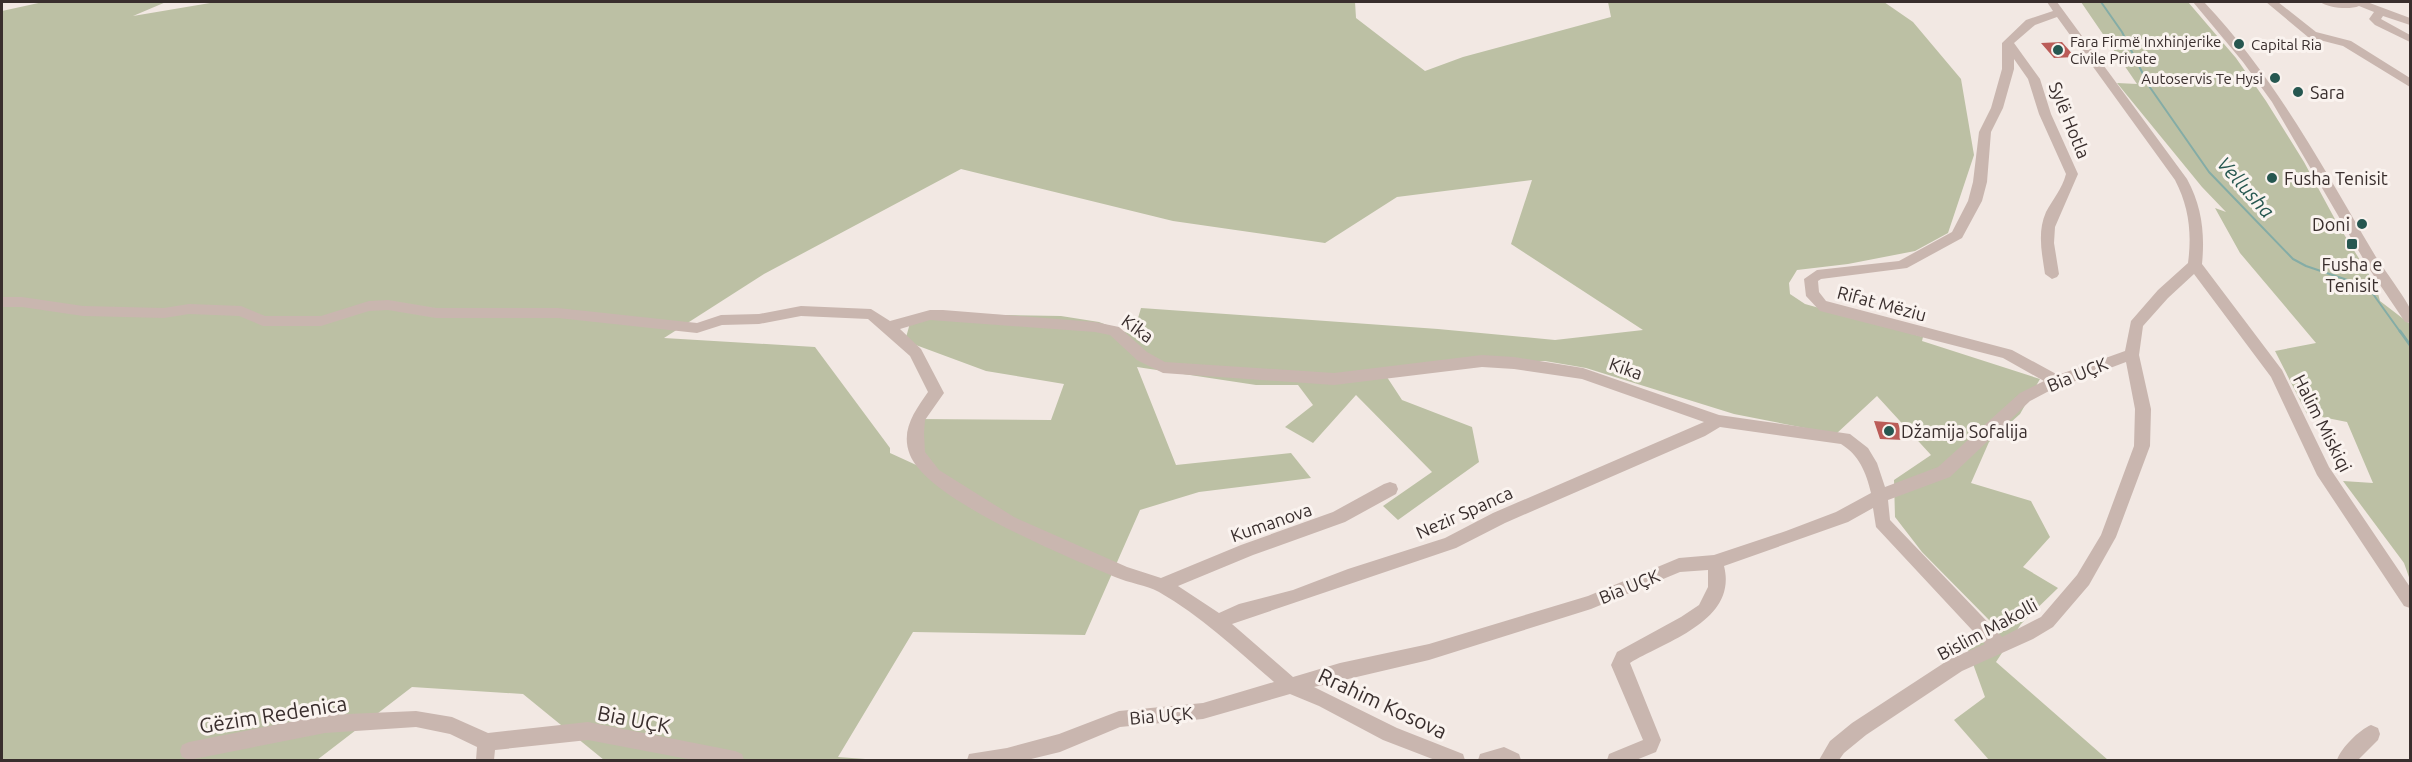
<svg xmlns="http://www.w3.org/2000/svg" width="2412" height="762" viewBox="0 0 2412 762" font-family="Ubuntu,sans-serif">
<rect width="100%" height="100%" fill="#f2e8e3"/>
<path fill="#bcc0a4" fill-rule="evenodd" d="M43 2H166L133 16 216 2H1355L1356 18 1425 71 1463 57 1611 17 1608 2H1884L1913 22 1961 79 1974 155 1948 233 1915 251 1848 264 1797 270 1789 283 1790 294 1805 304 1923 337 1922 341 2040 379 2020 414 1989 442 1971 483 2031 501 2050 537 2023 567 2058 588 2021 624 1996 662 2108 760H1989L1954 720 1985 697 1964 639 1992 623 1922 552 1895 517 1894 480 1931 455 1877 396 1836 434 1734 414 1586 368 1545 361H1482L1383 371 1402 400 1472 427 1479 462 1398 520 1383 506 1432 472 1356 395 1313 443 1285 427 1313 405 1298 385H1256L1137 367 1176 465 1291 453 1311 478 1199 492 1140 510 1085 635 913 632 838 757 879 760H604L523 694 412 687 317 760H2V11ZM961 169 1173 221 1325 243 1397 197 1532 180 1511 244 1643 330 1555 340 1438 329 1141 308 1133 335 1099 322 1061 316 947 314 910 323 905 341 986 371 1064 384 1051 420 917 419 925 469 890 453V448L815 347 664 338 764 274Z
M2081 2H2188L2236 58 2266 101 2304 162 2337 223 2376 286 2380 301 2410 324V580L2404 563 2343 481 2373 483 2347 422 2307 414 2275 351 2316 343 2240 253 2215 208 2226 212 2202 187 2117 83 2137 84Z"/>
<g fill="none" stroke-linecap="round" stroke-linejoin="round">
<path stroke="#84aca6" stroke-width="2" d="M2101 2 2122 32 2149 86 2209 172 2293 259 2306 266 2368 287 2401 333"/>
<path stroke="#84aca6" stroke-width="3" d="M2400 331 2410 345"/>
</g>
<path fill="#bb5c58" d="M2062 42 2075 57 2054 58 2041 43Z
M1874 421 1898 423 1904 440 1880 439Z"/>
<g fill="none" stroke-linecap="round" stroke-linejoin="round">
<path fill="#c9b6af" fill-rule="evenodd" d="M2047 2H2057L2187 179C2202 207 2205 233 2202 264L2282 370 2329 467 2410 587V608L2404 606 2317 475 2271 377 2194 274 2168 298 2143 326 2139 355 2151 409 2150 446 2116 537 2089 585 2053 627 2033 639 1962 671 1866 735 1844 753 1839 760H1819L1830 741 1852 723 1950 659 1985 644 1876 527 1873 508 1848 522 1724 566C1738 621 1666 641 1630 663L1661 740 1656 752 1636 760H1607L1609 754 1643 740 1611 665 1617 652 1681 617 1699 605 1708 587V570L1680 572 1591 609 1429 660 1314 687 1397 728 1463 754 1465 760H1435L1383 740 1319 706 1290 694 1203 719 1120 727 1060 752 1027 760H967L969 754 1007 748 1059 734 1119 711 1203 703 1274 682C1237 650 1201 616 1159 592 1146 585 1129 583 1115 577 1069 558 928 500 910 455 900 430 915 411 928 392L910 356 868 319 801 316 759 324 722 325 697 333 558 318H436L388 310 369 311 321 326H263L239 316 189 314 164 318 83 316 22 307H2V297H22L83 306 164 308 189 304 241 306 265 316H321L369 301 388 300 436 308H558L697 323 721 315 759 314 801 306 871 309 890 321 930 310H943L1095 322 1119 327 1147 352 1165 362 1334 373 1482 355 1514 357 1583 368 1719 415 1850 434 1868 448 1877 463 1885 487 1938 467 2020 393 2044 381 2003 358 1820 311 1806 296 1804 279 1817 270 1899 261 1952 232 1968 201 1973 182 1979 132 1991 108 2002 69V43L2026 20 2053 11ZM2057 17 2175 180C2189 207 2192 233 2188 263L2158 290 2131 321 2125 351 2058 375 2012 350 1826 301 1819 292 1818 281 1821 279 1907 268 1962 238 1982 201 1987 182 1991 132 2003 108 2014 69V59L2028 79 2039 114 2066 174C2062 189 2053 199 2046 212 2037 232 2042 254 2045 274L2052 279 2057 277 2059 274 2054 243 2055 227 2078 174 2051 114 2040 79 2014 43 2035 25ZM930 320 1095 332 1110 335 1137 360 1163 373 1334 385 1482 367 1514 369 1582 379 1704 422 1493 513 1445 538 1348 569 1293 590 1239 604 1219 613 1178 586 1253 555 1345 522 1396 494 1398 489 1396 484 1390 482 1384 484 1333 512 1241 545 1161 578 1127 567 1014 517 939 470 925 452 924 433 925 420 944 393 921 349 900 329ZM2126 362 2135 409 2134 446 2101 535 2077 575 2041 617 2002 637 1890 520 1888 500 1950 477 2030 401 2049 391ZM1720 427 1841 444C1859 455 1866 472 1871 493L1836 512 1786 531 1714 555 1679 558 1588 596 1429 644 1340 663 1293 677 1232 624 1456 548 1505 523 1705 436Z
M2193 2H2204C2274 76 2321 164 2373 252 2379 263 2408 301 2410 309 2412 313 2410 319 2410 323L2405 322 2368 267 2272 102 2243 62Z
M2266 2H2278L2316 32 2351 41 2410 78V87L2343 46 2308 37Z
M2320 2H2367L2410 18V25L2383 16 2381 19 2410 35V42L2375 25 2369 19 2374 12 2359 6C2350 10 2328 8 2320 2Z
M416 711 452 717 488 733 588 722 735 751 742 754 744 760H693L588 740 495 750 494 760H476L477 747 450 734 416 727 325 733 189 760 182 757 180 751 182 745 189 742 325 715Z
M2371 725 2378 728 2380 734 2378 740 2358 760H2337C2341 748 2359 730 2371 725Z
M1504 747 1519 754 1521 760H1478L1480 754Z"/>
</g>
<g fill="#265750" stroke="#faf3ef" stroke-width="2">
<circle cx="2239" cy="44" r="6"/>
<circle cx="2058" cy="50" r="6"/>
<circle cx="2275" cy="78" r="6"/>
<circle cx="2298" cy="92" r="6"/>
<circle cx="2272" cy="178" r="6"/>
<circle cx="2362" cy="224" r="6"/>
<rect x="2346" y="238" width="12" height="12" rx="3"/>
<circle cx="1889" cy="431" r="6"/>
</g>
<g text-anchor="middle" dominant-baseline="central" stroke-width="6" stroke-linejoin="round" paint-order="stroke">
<g font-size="15" fill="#392e2d" stroke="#faf3ef" text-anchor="start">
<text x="2070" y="41">Fara Firmë Inxhinjerike<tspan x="2070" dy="17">Civile Private</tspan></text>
<text x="2251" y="44">Capital Ria</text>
<text x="2263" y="78" text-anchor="end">Autoservis Te Hysi</text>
</g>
<g font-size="18" fill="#392e2d" stroke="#faf3ef" text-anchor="start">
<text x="2310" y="92">Sara</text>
<text x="2284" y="178">Fusha Tenisit</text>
<text x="2350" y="224" text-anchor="end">Doni</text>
<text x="2352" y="264" text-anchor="middle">Fusha e<tspan x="2352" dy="21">Tenisit</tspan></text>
<text x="1901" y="431">Džamija Sofalija</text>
</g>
<g font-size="18" fill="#392e2d" stroke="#faf3ef">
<text transform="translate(2070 120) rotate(68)">Sylë Hotla</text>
<text transform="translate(1882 303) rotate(15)">Rifat Mëziu</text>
<text transform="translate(1138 328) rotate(36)">Kika</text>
<text transform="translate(1626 368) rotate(19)">Kika</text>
<text transform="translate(2077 374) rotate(-22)">Bia UÇK</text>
<text transform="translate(2323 423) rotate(63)">Halim Miskiqi</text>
<text transform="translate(1464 512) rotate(-24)">Nezir Spanca</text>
<text transform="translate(1271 522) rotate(-19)">Kumanova</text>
<text transform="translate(1629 586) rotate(-22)">Bia UÇK</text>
<text transform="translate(1987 629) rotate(-28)">Bislim Makolli</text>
<text transform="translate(1161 715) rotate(-5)">Bia UÇK</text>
</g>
<g font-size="20" font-style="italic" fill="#265750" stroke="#faf3ef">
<text transform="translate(2246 187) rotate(48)">Vellusha</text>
</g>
<g font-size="21" fill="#392e2d" stroke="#faf3ef">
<text transform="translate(1383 703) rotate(25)">Rrahim Kosova</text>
<text transform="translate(273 714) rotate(-9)">Gëzim Redenica</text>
<text transform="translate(634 719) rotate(11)">Bia UÇK</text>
</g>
</g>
<rect width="2412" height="762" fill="none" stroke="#392e2d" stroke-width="6"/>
</svg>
